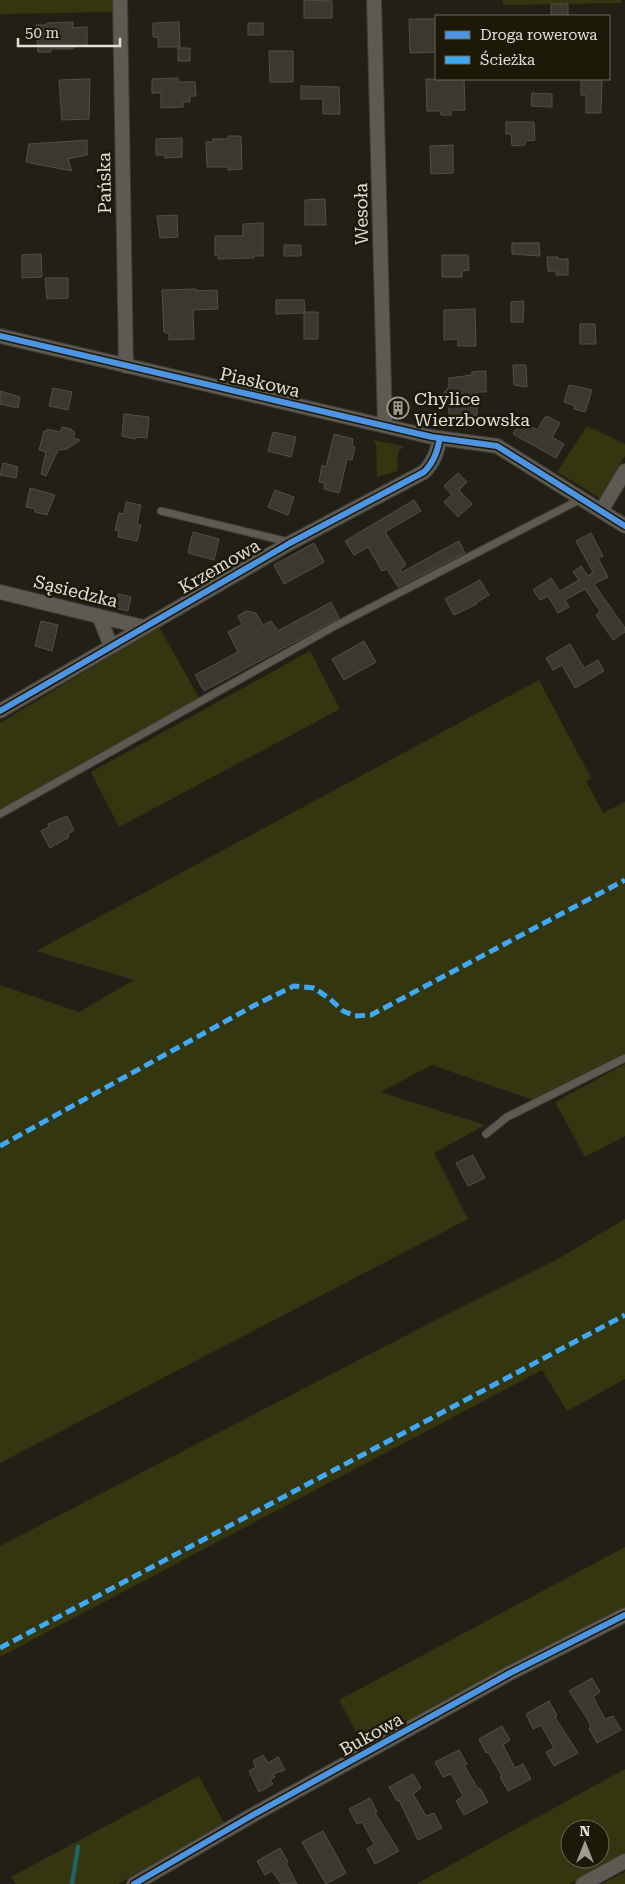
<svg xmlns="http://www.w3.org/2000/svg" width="625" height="1884" viewBox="0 0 625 1884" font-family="'Roboto Serif',serif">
<rect width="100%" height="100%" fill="#222016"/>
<path fill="#34360f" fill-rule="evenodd" d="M0 0H112V12L0 14Z
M503 0H621V3L503 5Z
M587 426 625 444V456L600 498 557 472Z
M373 440 404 446 398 452 397 471 377 477 376 445Z
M159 627 199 698 0 809V723Z
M310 651 340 709 119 827 91 772Z
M539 680 591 778 586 781 603 813 625 802V1053L536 1101 432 1065 380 1092 485 1125 434 1153 468 1219 0 1463V985L79 1012 134 980 36 951Z
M625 1064V1136L585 1157 555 1102Z
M625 1219V1379L567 1411 542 1370 0 1657V1546L438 1319 556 1260Z
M625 1547V1608L364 1746 339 1700Z
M625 1769V1853L570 1884H416ZM570 1829H600V1859H570Z
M199 1776 224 1823 118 1884H16L11 1877Z
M625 1872V1884H602Z"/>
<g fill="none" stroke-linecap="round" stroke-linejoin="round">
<path stroke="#1d6369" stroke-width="4.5" d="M72 1884 78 1847"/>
</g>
<path fill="#3a3830" stroke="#514f47" d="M304 0 332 1V18H304Z
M551 4H568V15H551Z
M409 19H436V52L410 53Z
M73 22V28L87 27V45L73 46V49H51V52H38L36 25H45L48 23Z
M179 22 180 47H158V37H153V23Z
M248 23H263V35H248Z
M178 48H190V61H178Z
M269 51H293V82H270Z
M178 78V82H195L196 96H190V102H183V107L161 108V93H152V79Z
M90 79 89 119 62 120 59 80Z
M426 79H464L465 110H451V115H441L440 111H427Z
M581 79H602L601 113H586V95H581Z
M301 86 339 87 340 114H323V99H301Z
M532 93 552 94V107L531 106Z
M506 122H534L535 140 525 141V145L512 146 511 134H506Z
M228 136H241L242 169 228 170V167H207L206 142H213V139H228Z
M182 138V157L165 158V155H156V139Z
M87 140V155L68 159 72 171 26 162 29 144Z
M453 145V173L431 174 430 146Z
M325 199 326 225H305V200Z
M177 215 178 237 160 238 157 216Z
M263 223V256H254V258L218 259V255H215V236H243V224Z
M512 243H539L540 256 512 254Z
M284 245H301V256H284Z
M41 254 42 277 22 278V255Z
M442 255H468L469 270 462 271V277H442Z
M547 257H558V259H568V275H556V271H548Z
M45 278H68V298L47 299Z
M196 289V291L217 290 218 309 193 310 194 339 169 340V334L164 332 162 290Z
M276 300H304L305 312H318V339H304V313L276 314Z
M524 301 523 322H511V302Z
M475 309 476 346H458V339L444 340V310Z
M580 324H595L596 344H580Z
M513 365H526L527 387 514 385Z
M486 371V392H477V416L449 414 448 402 445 398 444 393 449 387V378L472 375V372Z
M569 385 592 390 585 412 574 409 575 406 564 402Z
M53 388 72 392 68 410 49 406Z
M0 391 20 397 18 408 0 404Z
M124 414 149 417 147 438 137 437 135 439 122 436Z
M545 417H549L560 423 552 437 564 444 556 458 513 434 521 420 537 430Z
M62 427 71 429 75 433 73 438 80 440 67 449 58 450 46 476 41 474 46 452 39 450 44 431 46 432 47 429 60 432Z
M273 432 296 437 291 457 268 451Z
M334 434 353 439 352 446 355 447 352 460 347 459 339 493 324 489 325 483 319 482 322 465 326 467Z
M3 463 18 467 16 478 0 475Z
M458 473 467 482 459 490 472 504 458 517 444 502 452 495 444 486Z
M30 488 55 495 47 515 35 512V509L26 507Z
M275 490 294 497 288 515 268 507Z
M414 500 421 511 385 532 406 565 400 570 402 572 459 541 465 553 398 587 387 569 382 571 368 547 354 555 345 541Z
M126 502 141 505 137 524 141 525 137 541 118 537 119 531 115 530 119 513 124 514Z
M193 532 219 539 214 560 188 553Z
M591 533 603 556 598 558 608 577 594 584 625 628V632L613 640 596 615 600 611 585 589 565 600 569 607 558 613 548 596 540 600 533 590 551 578 560 591 579 580 573 572 581 566 588 576 593 572 576 541Z
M314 543 324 562 284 584 274 565Z
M480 580 489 595 476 603 477 604 454 615 445 599Z
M118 594 131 597 128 611 115 608Z
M331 602 339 618 204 691 195 675 238 652 228 632 242 624 238 616 246 611 256 613 263 625 271 621 278 631Z
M41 621 58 625 52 651 35 646Z
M364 641 376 662 344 680 332 659Z
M570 644 584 668 598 660 604 671 575 688 562 665 553 670 546 658Z
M67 816 74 830 68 834 69 837 50 848 41 831 49 827 48 824Z
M473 1155 485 1178 468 1186 456 1163Z
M592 1678 600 1692 593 1697 605 1719 613 1716 621 1730 597 1743 589 1728 591 1727 587 1718 569 1691Z
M549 1701 557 1716 555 1717 578 1753 554 1766 546 1752 554 1748 541 1725 533 1729 526 1714Z
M502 1726 510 1740 503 1745 515 1768 523 1764 531 1779 508 1791 500 1777 502 1776 498 1769 488 1752 486 1753 479 1739Z
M459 1750 467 1764 464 1765 478 1789 480 1788 488 1802 464 1815 456 1801 463 1796 451 1774 443 1777 435 1762Z
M263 1755 268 1763 278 1757 285 1770 273 1774 275 1777 270 1780 273 1784 259 1792 249 1771 256 1767 253 1761Z
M413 1774 421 1788 413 1794 419 1804 426 1816 434 1813 442 1828 418 1840 399 1800 397 1801 389 1787Z
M370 1798 377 1812 375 1813 399 1851 375 1864 367 1849 374 1844 362 1822 357 1824 349 1809Z
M323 1831 346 1873 326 1884 302 1842Z
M280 1848 288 1862 286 1863 297 1884H281L272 1871 265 1875 257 1861Z"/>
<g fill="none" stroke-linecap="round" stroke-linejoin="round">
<g stroke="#3e3c35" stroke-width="9">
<path id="service" d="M161 511 289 542
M0 814 333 627 581 499
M486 1134 507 1117 625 1058"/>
</g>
<g stroke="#3e3c35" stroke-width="16">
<path id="minor" d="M120 0 126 366
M374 0 385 426
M0 336 432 437 497 446 625 526
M601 511 625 471
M0 592 143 627
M99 616 111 646
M0 711 290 543 424 472C434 462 437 452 440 438
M134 1884 251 1816 510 1673 625 1615
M583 1884 625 1861"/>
</g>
<use href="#service" stroke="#5c5a52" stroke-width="7"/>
<use href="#minor" stroke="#5c5a52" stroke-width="14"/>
<path stroke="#3fa9f5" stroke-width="5" stroke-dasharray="10 5" stroke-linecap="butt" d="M0 1146 255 1005 294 986 314 988 330 999 343 1011 355 1016 371 1015 625 880
M0 1648 625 1315"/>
<g stroke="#1c1909" stroke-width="9">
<path id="cycleway" d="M0 336 432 437 497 446 625 526
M0 711 290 543 424 472C434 462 437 452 440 438
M134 1884 251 1816 510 1673 625 1615"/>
</g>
<use href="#cycleway" stroke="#4d94e3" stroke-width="6"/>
</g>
<defs>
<g id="building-ring" transform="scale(1.125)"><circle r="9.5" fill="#1c1909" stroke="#9e9d92" stroke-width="1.5"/><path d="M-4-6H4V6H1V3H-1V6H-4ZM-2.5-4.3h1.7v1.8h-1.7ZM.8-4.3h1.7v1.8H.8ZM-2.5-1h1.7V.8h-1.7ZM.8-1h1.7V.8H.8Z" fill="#9e9d92"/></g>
</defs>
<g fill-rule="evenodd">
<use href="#building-ring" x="398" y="408"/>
</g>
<g text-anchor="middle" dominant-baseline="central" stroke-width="5" stroke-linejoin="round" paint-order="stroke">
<g font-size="18" fill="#e1e0d5" stroke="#1c1909">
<text transform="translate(104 183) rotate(-91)">Pańska</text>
<text transform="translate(361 214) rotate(-91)">Wesoła</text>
<text transform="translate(260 382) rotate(13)">Piaskowa</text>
<text transform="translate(219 566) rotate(-30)">Krzemowa</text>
<text transform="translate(76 591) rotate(14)">Sąsiedzka</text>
<text transform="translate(371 1734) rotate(-29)">Bukowa</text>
</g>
<g font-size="18" fill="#e1e0d5" stroke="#1c1909" text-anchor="start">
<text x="414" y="398">Chylice<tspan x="414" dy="21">Wierzbowska</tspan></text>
</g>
</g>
<rect x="435" y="15" width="175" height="65" fill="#1c1909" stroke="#6b695b"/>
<rect x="445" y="31" width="25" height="8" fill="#4d94e3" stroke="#6b695b"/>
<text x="480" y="40" font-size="15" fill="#e1e0d5">Droga rowerowa</text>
<rect x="445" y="56" width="25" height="8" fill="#3fa9f5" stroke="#6b695b"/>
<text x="480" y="65" font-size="15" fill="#e1e0d5">Ścieżka</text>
<g transform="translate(585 1844)"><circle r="24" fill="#1c1909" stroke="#6b695b"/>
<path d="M0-4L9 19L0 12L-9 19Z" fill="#9e9d92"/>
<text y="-8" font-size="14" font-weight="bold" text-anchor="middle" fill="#e1e0d5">N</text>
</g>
<path d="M18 38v8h102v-8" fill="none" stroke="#e1e0d5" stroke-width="2.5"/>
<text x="25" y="38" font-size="15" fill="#e1e0d5" stroke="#1c1909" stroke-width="4" paint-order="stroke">50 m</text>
</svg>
